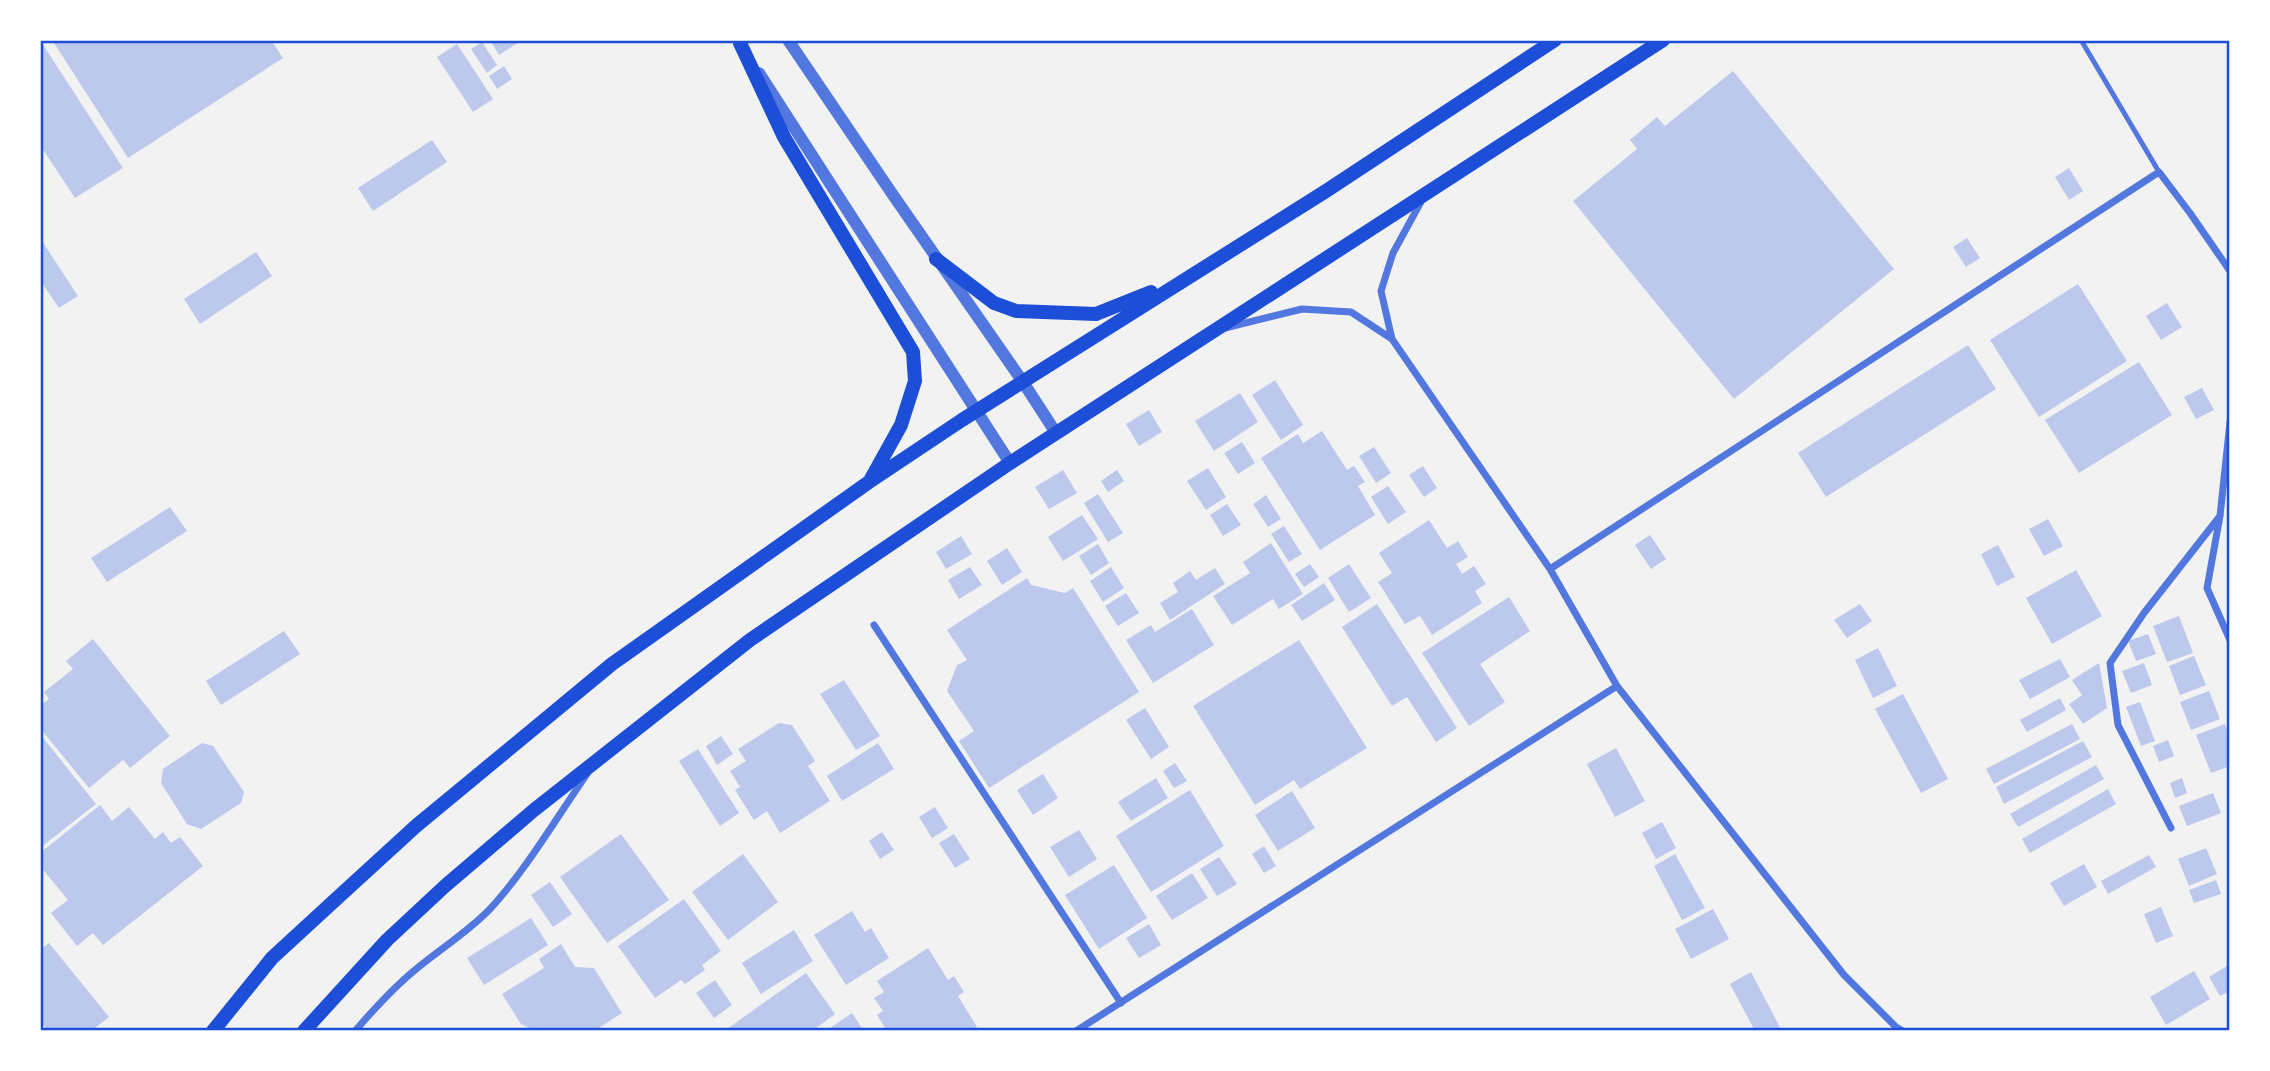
<svg xmlns="http://www.w3.org/2000/svg" width="2270" height="1071" viewBox="0 0 2270 1071" font-family="'Roboto Condensed',sans-serif">
<rect width="100%" height="100%" fill="#f2f2f2"/>
<path fill="#bdc9ec" d="M40 40 123 168 75 198 40 145Z
M59 40H271L283 58 128 158 54 43Z
M490 40H522L499 55Z
M482 42 497 65 487 73 471 49Z
M457 44 493 99 473 112 437 57Z
M504 66 512 79 497 89 489 76Z
M1733 71 1894 269 1734 399 1573 201 1637 149 1630 140 1657 117 1665 126Z
M432 140 447 162 373 211 358 188Z
M2069 168 2083 191 2069 200 2055 177Z
M40 238 78 296 59 308 40 280Z
M1967 238 1980 258 1966 267 1953 247Z
M256 252 272 276 200 324 184 299Z
M2078 284 2127 361 2039 417 1990 340Z
M2167 303 2182 327 2161 340 2146 316Z
M1968 345 1996 389 1826 497 1798 453Z
M2139 362 2172 415 2079 473 2045 420Z
M1275 380 1303 425 1281 440 1252 395Z
M2202 388 2214 410 2196 419 2184 397Z
M1240 393 1258 422 1214 451 1195 421Z
M1149 410 1162 432 1139 446 1126 424Z
M1322 431 1347 470 1354 466 1365 482 1358 486 1375 515 1320 550 1261 458 1298 434 1303 443Z
M1242 442 1255 463 1238 474 1224 453Z
M1374 447 1391 473 1376 483 1359 456Z
M1423 466 1437 488 1424 497 1409 475Z
M1208 468 1226 497 1206 510 1187 481Z
M1063 470 1077 493 1049 509 1035 487Z
M1117 470 1124 481 1108 492 1101 481Z
M1388 486 1406 512 1388 524 1371 497Z
M1098 494 1123 533 1108 542 1084 503Z
M1266 495 1281 519 1268 527 1253 504Z
M1227 504 1241 525 1223 536 1210 515Z
M170 507 187 531 107 582 91 558Z
M1082 515 1098 539 1063 561 1048 537Z
M2048 519 2063 546 2044 556 2029 529Z
M1429 520 1447 548 1458 541 1468 557 1456 564 1462 574 1474 566 1486 584 1475 591 1482 603 1432 635 1420 616 1405 624 1378 582 1392 573 1379 553Z
M1284 526 1302 554 1289 562 1271 534Z
M1650 535 1666 559 1651 569 1635 545Z
M961 536 972 554 946 569 936 552Z
M1271 543 1303 594 1279 609 1273 599 1232 625 1213 596 1250 573 1243 562Z
M1098 544 1109 563 1091 575 1079 556Z
M1998 545 2015 577 1997 586 1981 554Z
M1007 548 1022 572 1002 585 987 561Z
M1310 564 1319 577 1304 587 1295 574Z
M1349 564 1371 598 1349 612 1328 578Z
M970 567 982 585 959 599 948 580Z
M1111 567 1124 588 1103 602 1090 581Z
M1215 568 1225 584 1170 620 1160 603 1178 592 1173 583 1190 571 1196 580Z
M2076 570 2102 616 2052 644 2026 598Z
M1027 578 1031 585 1065 593 1073 588 1139 692 989 788 959 741 974 731 947 691 957 665 967 660 947 630Z
M1324 583 1335 600 1302 621 1291 605Z
M1126 593 1139 613 1118 626 1105 606Z
M1509 597 1530 631 1480 664 1505 702 1469 726 1422 653Z
M1377 604 1457 728 1436 742 1407 697 1392 706 1342 627Z
M1860 604 1872 621 1847 638 1834 620Z
M1192 609 1214 645 1153 683 1126 640 1151 625 1155 632Z
M2179 616 2193 653 2167 662 2153 626Z
M284 631 300 654 221 705 206 681Z
M2148 634 2156 654 2136 661 2128 641Z
M93 639 170 736 130 768 123 760 89 788 40 728V706L49 699 44 692 73 669 66 661Z
M1299 640 1367 748 1300 789 1294 780 1255 805 1193 706Z
M1878 648 1897 686 1873 698 1855 660Z
M2194 656 2206 685 2180 695 2169 666Z
M2060 659 2070 677 2030 699 2019 680Z
M2099 663 2107 708 2083 724 2069 704 2082 695 2072 680Z
M2144 663 2152 685 2131 693 2122 671Z
M844 680 880 736 856 750 820 694Z
M2209 691 2220 719 2191 730 2180 702Z
M1903 694 1948 779 1921 793 1875 709Z
M2060 698 2066 710 2027 732 2020 720Z
M2140 702 2155 741 2141 746 2126 707Z
M1145 708 1169 747 1151 759 1126 720Z
M779 723 792 725 815 761 808 766 830 801 780 833 767 811 754 820 735 790 740 787 730 771 746 761 738 749Z
M2072 724 2080 739 1994 784 1986 769Z
M2225 724 2230 736V766L2211 773 2196 735Z
M40 734 96 804 40 848Z
M721 736 733 754 717 765 706 746Z
M2168 740 2174 756 2159 762 2153 746Z
M2083 741 2092 757 2004 804 1996 787Z
M202 743 213 746 244 792 241 803 201 829 187 824 161 783 163 769Z
M878 743 894 769 842 801 827 776Z
M1616 748 1645 801 1615 817 1587 764Z
M698 749 739 813 720 826 679 761Z
M1175 763 1187 781 1174 788 1163 771Z
M2096 765 2104 779 2018 827 2010 814Z
M1043 774 1058 798 1033 815 1017 790Z
M1156 778 1168 798 1131 821 1118 802Z
M2182 778 2187 793 2175 798 2170 783Z
M2108 789 2116 804 2030 853 2022 839Z
M1190 790 1224 846 1151 892 1116 836Z
M1292 791 1315 828 1278 851 1255 815Z
M2213 793 2221 813 2187 826 2179 806Z
M100 805 112 821 129 807 155 839 163 832 171 843 180 837 203 866 103 945 93 933 77 946 51 913 68 900 40 866V853Z
M935 807 948 828 932 838 919 817Z
M1662 822 1676 848 1656 859 1642 833Z
M1079 830 1097 859 1069 877 1050 847Z
M882 832 894 850 880 859 869 841Z
M621 834 669 900 607 943 560 877Z
M954 834 970 859 955 868 939 843Z
M1264 846 1276 866 1264 873 1252 854Z
M2206 848 2217 874 2189 886 2178 859Z
M743 854 778 902 728 940 692 892Z
M1675 854 1705 908 1682 920 1654 866Z
M2149 855 2156 867 2108 894 2101 881Z
M1219 857 1237 884 1217 896 1200 869Z
M2084 864 2097 887 2064 906 2050 883Z
M1114 865 1147 918 1099 949 1065 895Z
M1192 873 1208 898 1172 920 1156 896Z
M2216 880 2221 894 2194 903 2189 890Z
M550 882 572 914 553 927 531 895Z
M684 899 721 951 702 965 705 970 685 984 681 980 655 998 618 946Z
M2161 907 2173 936 2156 943 2144 914Z
M1713 909 1729 939 1691 959 1675 929Z
M852 911 865 932 871 928 889 958 846 985 814 935Z
M531 918 548 945 484 985 467 958Z
M1149 924 1161 945 1139 958 1126 938Z
M794 930 813 961 761 994 742 963Z
M49 943 109 1017 91 1031H48L40 1021V950Z
M561 944 575 967 594 968 622 1013 594 1031H535L521 1024 502 994 544 968 539 959Z
M928 948 948 980 954 976 964 992 958 996 977 1027 971 1031H887L877 1015 883 1011 874 998 884 992 877 981Z
M2230 964V991L2220 996 2209 977Z
M2194 971 2210 999 2166 1025 2150 997Z
M1751 972 1782 1031H1755L1730 984Z
M806 973 835 1014 812 1031H724Z
M715 980 732 1005 714 1018 696 993Z
M852 1013 864 1031H826Z"/>
<g fill="none" stroke-linecap="round" stroke-linejoin="round">
<path stroke="#5277de" stroke-width="5" d="M2081 40 2159 172"/>
<path stroke="#5277de" stroke-width="7" d="M1423 198 1393 253 1381 291 1392 339 1550 569 1617 686 1844 975 1896 1027 1903 1031
M1225 328 1302 309 1351 312 1392 339
M2230 422 2220 516 2207 588 2230 640
M1550 569 2159 172 2190 213 2230 271
M874 625 1121 1003
M2171 828 2118 725 2110 663 2144 613 2220 516
M355 1031C374 1009 393 988 415 970 440 949 468 932 490 909 526 870 557 817 587 774
M1076 1031 1617 686"/>
<path stroke="#5277de" stroke-width="12" d="M788 40 893 195 1023 382 1056 433
M759 73 1010 463"/>
<path stroke="#1d4ed8" stroke-width="14" d="M740 43 784 137 913 352 915 381 901 425 871 479
M936 259 994 303 1016 311 1096 314 1151 292
M213 1031 272 958 334 901 416 826 612 664 869 482 962 420 1326 191 1555 40
M304 1031 387 940 445 886 534 810 750 640 1010 463 1663 40"/>
</g>
<rect width="2270" height="1071" fill="none" stroke="#ffffff" stroke-width="84"/>
<rect x="42" y="42" width="2186" height="987" fill="none" stroke="#1d4ed8" stroke-width="2.5"/>
</svg>
